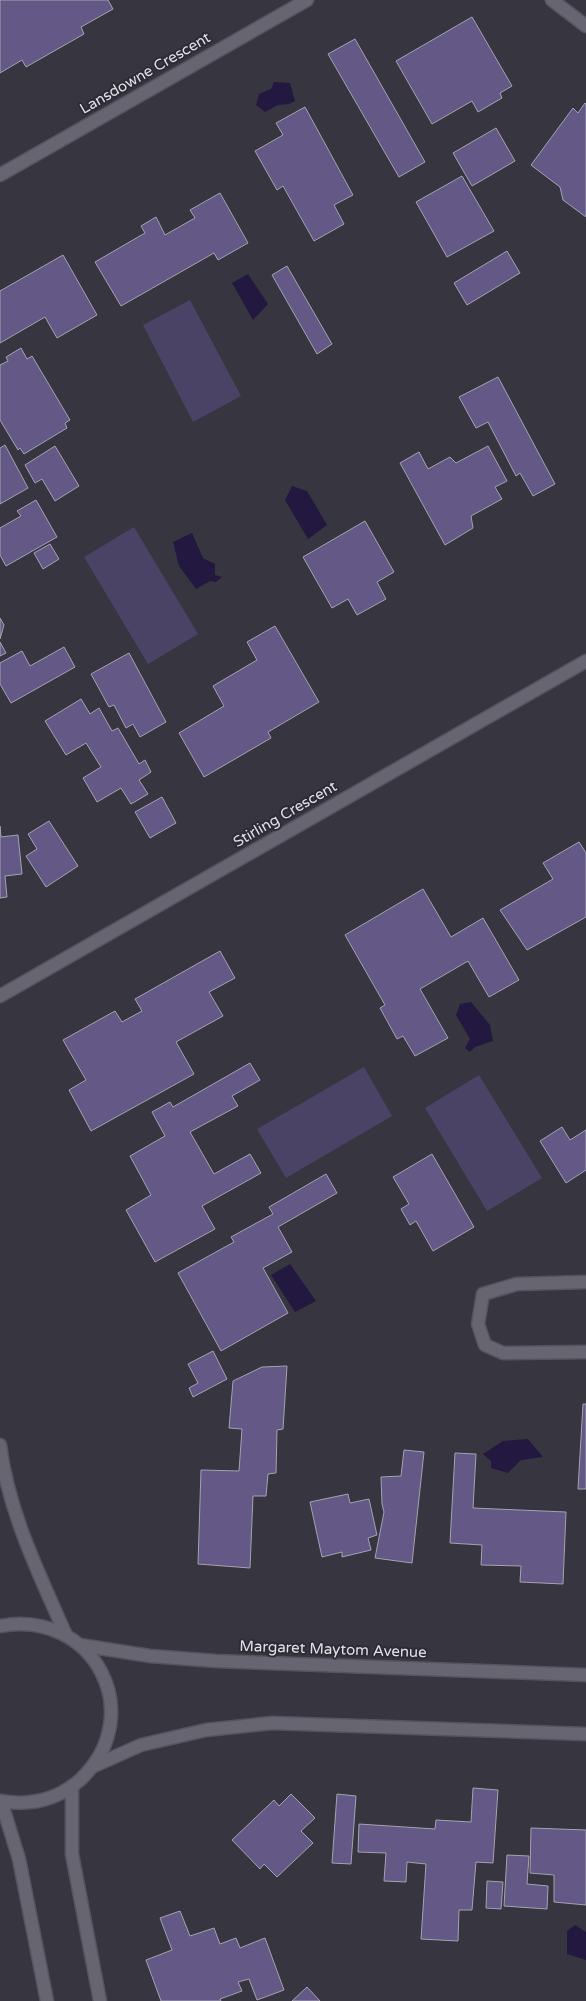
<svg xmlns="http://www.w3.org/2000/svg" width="586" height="2001" viewBox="0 0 586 2001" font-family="'Varela Round',sans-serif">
<rect width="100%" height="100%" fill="#37353f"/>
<path fill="#4b4365" d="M190 300 241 396 193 422 143 325Z
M134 527 198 634 148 664 84 557Z
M364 1067 392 1116 286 1178 257 1129Z
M479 1075 542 1178 487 1211 425 1108Z"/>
<path fill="#23183f" d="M274 82 290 83 295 101 289 104 278 105 265 112 256 105 259 94 271 89Z
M248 274 268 304 253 320 232 283Z
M292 486 307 491 327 525 308 539 285 500Z
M192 533 203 558 215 564V575L222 577 216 582 210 581 196 589 179 566 173 542Z
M471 1002 490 1025 493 1041 475 1047 470 1052 465 1048 470 1039 456 1015 460 1004Z
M290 1264 316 1301 295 1312 271 1275Z
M528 1439 543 1457 521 1460 508 1473 491 1468V1461L483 1454 503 1441Z
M575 1925 586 1932V1960L567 1954V1931Z"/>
<path fill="#635886" stroke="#a5a3b0" d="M0 0H108L113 9 81 27 84 34 26 67 22 60 0 73Z
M472 17 512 86 500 93 502 98 478 112 472 101 432 124 396 61Z
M355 39 425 162 399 177 328 54Z
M585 103 586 104V217L563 200 560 187 531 165 573 108 578 113Z
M305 107 353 195 334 205 344 224 314 241 283 186 277 190 255 151 283 135 276 123Z
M496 128 515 161 472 186 453 153Z
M462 176 494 231 447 257 416 202Z
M220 193 248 243 218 260 214 253 121 306 95 262 145 233 141 226 156 217 165 235 195 218 190 210Z
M507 251 520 273 467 305 454 283Z
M63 255 97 315 57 338 45 317 0 343V291Z
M287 266 332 344 317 354 272 275Z
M21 348 27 359 32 356 70 420 65 423 67 428 24 454 20 448 18 450 0 420V365L8 361 6 357Z
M498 377 555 484 533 496 520 473 516 476 488 422 476 428 459 397Z
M5 445 28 488 0 504V448Z
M55 446 79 486 55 501 42 479 35 483 25 465Z
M488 446 507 481 495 487 502 499 471 516 473 528 445 545 400 463 419 452 428 469 450 457 456 463Z
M36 500 57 537 6 566 0 555V528L21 516 17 511Z
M365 521 394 572 377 582 386 599 357 615 348 599 332 608 303 557Z
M50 544 59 559 43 569 34 553Z
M0 618 4 625 0 639Z
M275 626 319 702 268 732 271 738 204 777 179 733 224 706 213 686 257 660 247 642Z
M0 642 6 653 0 656Z
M64 647 75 667 11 703 0 684V663L22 651 30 666Z
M129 653 166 722 140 737 133 724 126 728 114 705 109 707 91 674Z
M81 699 90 714 99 708 112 731 118 728 139 764 145 760 151 772 139 780 148 794 131 804 121 788 97 802 83 778 101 767 86 743 66 755 45 721Z
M162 797 176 823 150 838 135 812Z
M49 821 78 866 46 887 26 856 37 849 28 834Z
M0 826 1 837 18 835 22 874 5 876 7 897 0 898Z
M579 842 586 853V917L527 950 500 910 553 879 543 863Z
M423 889 451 937 483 918 519 980 489 997 468 961 420 989 448 1038 415 1056 403 1036 397 1039 380 1008 385 1005 345 935Z
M220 951 235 978 209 992 223 1016 176 1042 194 1074 91 1131 69 1090 86 1080 63 1040 115 1011 122 1022 142 1011 135 999Z
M250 1063 260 1080 232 1096 238 1106 190 1132 214 1174 250 1154 261 1173 202 1206 215 1229 155 1262 126 1210 151 1195 130 1156 165 1136 152 1112 170 1102 173 1107Z
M562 1127 570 1140 586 1130V1170L566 1183 540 1141Z
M432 1154 474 1227 433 1251 416 1221 410 1225 401 1209 409 1204 393 1177Z
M326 1174 337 1193 278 1227 292 1252 263 1268 288 1313 221 1351 178 1273 234 1242 231 1237 273 1214 269 1207Z
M213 1351 227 1379 193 1397 189 1388 198 1383 188 1364Z
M287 1366 283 1429 277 1430 276 1473 268 1474 266 1496H253L250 1568 198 1564 201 1470 239 1471 242 1429 229 1428 233 1381 262 1367Z
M583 1404H586V1489H578Z
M404 1450 424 1452 412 1563 375 1558 384 1512 382 1504 381 1477 401 1476Z
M455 1453 476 1454 473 1508 566 1512 563 1584 520 1582 521 1566 481 1565 482 1545 450 1543Z
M348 1494 350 1503 369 1499 377 1535 368 1538 371 1550 342 1557V1552L322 1557 310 1502Z
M473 1788 498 1790 493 1863 476 1862 472 1910H459L458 1941 421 1939 426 1864 407 1862 406 1882 384 1881 386 1853 358 1852 359 1824 435 1829 436 1820 471 1822Z
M291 1794 315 1818 301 1831 313 1843 277 1877 264 1864 260 1869 232 1840 274 1800 279 1806Z
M337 1794 356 1796 351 1864 332 1863Z
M531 1828 586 1830V1905L554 1902V1875L530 1873Z
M507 1855 529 1856 527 1884 548 1886 547 1909 504 1906Z
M487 1881 503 1882 501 1909 486 1908Z
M180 1911 190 1936 214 1928 220 1944 236 1938 240 1948 265 1938 284 1990 257 2000 249 1979 238 1982 242 1991 220 1999 221 2001H161L146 1960 172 1950 160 1918Z
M307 1987 320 2001H292Z"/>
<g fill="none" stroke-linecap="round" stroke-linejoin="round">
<g stroke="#55545c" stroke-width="15">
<path id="lane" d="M586 1282 517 1284 483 1294 478 1324 485 1345 503 1353 586 1352"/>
</g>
<g stroke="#55545c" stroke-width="15">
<path id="street" d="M552 0 586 26
M0 175 307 0
M0 996 586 661
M72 1788V1854L100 2001
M1 1801 19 1859 47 2001"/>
</g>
<g stroke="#55545c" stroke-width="15">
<path id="secondary" d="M0 1445C8 1511 39 1574 66 1635
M0 1626C93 1609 149 1713 81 1779 58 1800 30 1806 0 1801
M80 1645 150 1656 216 1661 586 1675
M94 1766 141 1745 206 1730 272 1723 586 1734"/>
</g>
<use href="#lane" stroke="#676571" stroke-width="12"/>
<use href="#street" stroke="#676571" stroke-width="12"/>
<use href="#secondary" stroke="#676571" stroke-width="12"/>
</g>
<g text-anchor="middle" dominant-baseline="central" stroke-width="4" stroke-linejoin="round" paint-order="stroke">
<g font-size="15" fill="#e1e0e7" stroke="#2d2b35">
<text transform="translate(145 73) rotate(-30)">Lansdowne Crescent</text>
<text transform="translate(285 814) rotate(-30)">Stirling Crescent</text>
<text transform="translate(333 1649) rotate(2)">Margaret Maytom Avenue</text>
</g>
</g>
</svg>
